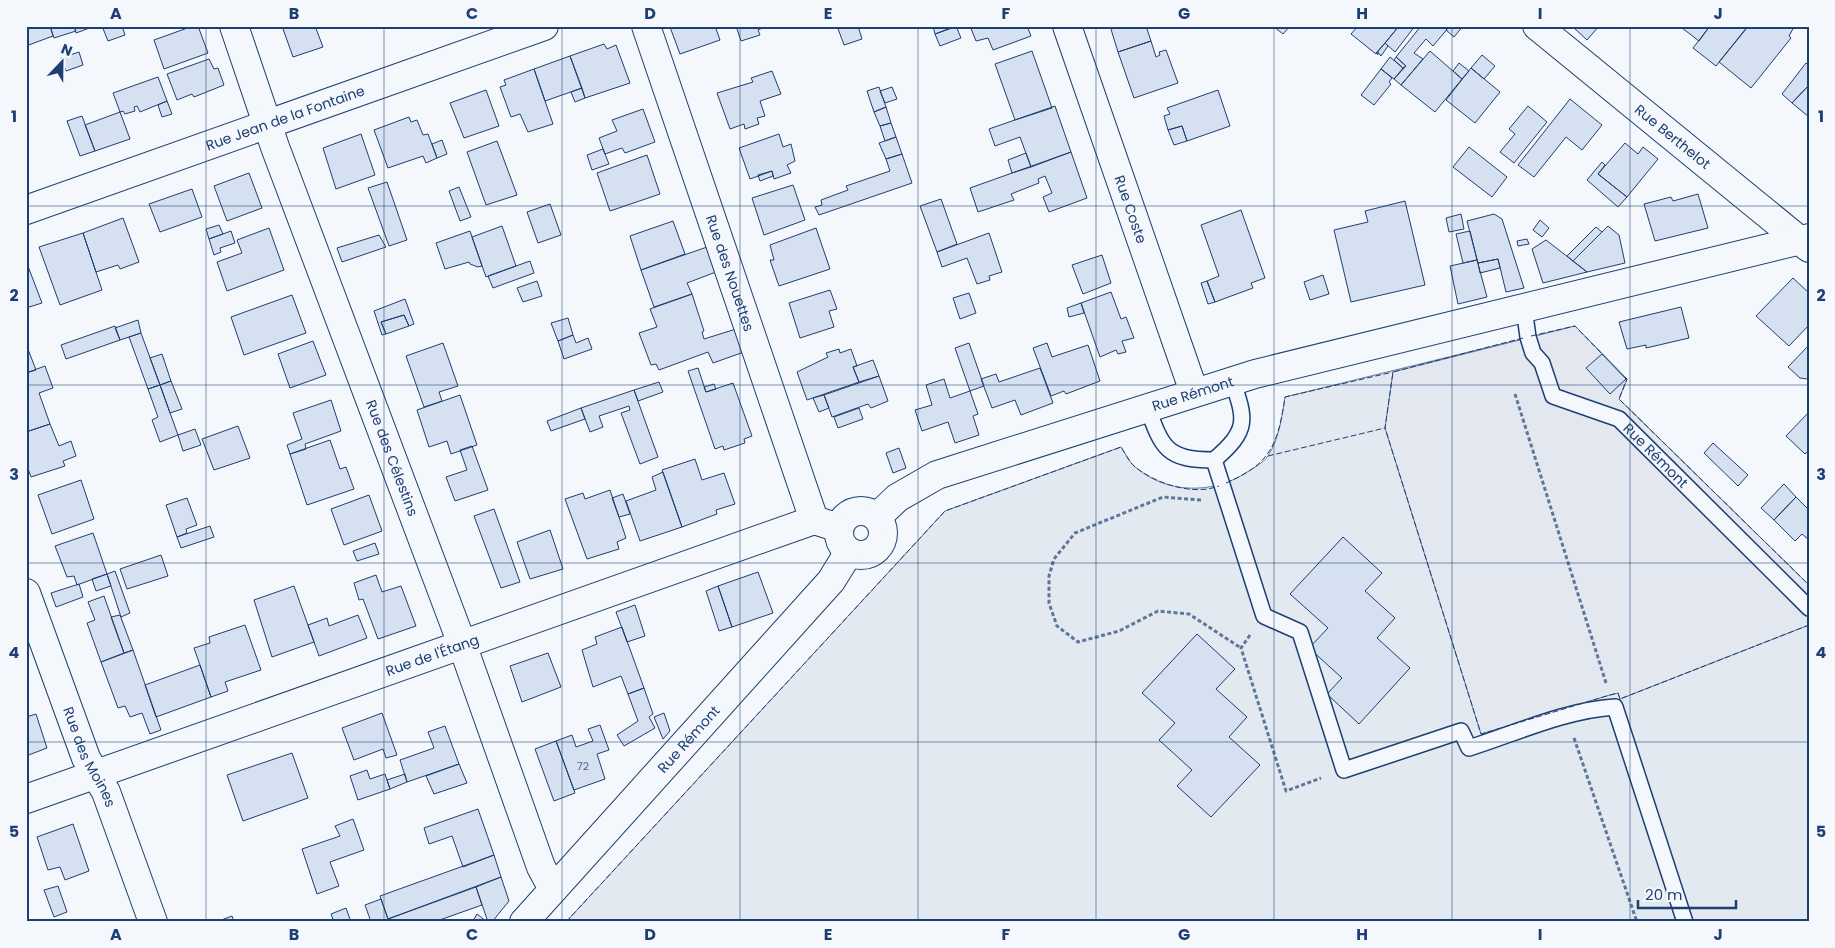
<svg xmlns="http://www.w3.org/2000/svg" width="1835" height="948" viewBox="0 0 1835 948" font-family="Poppins,sans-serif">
<rect width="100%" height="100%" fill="#f4f7fb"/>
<path fill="#e3e9f0" stroke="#687fa3" d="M1575 326 1627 379 1619 399 1809 585V922H566L945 511 1121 447C1125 453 1129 461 1134 466 1165 494 1213 495 1247 472 1254 468 1263 463 1268 456 1279 439 1282 417 1285 397Z"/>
<path fill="#e3e8f0" stroke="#687fa3" d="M1575 326 1627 379 1619 399 1809 585V625L1620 699 1618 693 1610 695 1481 734 1385 428 1393 372Z"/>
<path fill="#d5e0f0" stroke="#1d3f73" d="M26 26H50L53 36 26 46Z
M50 26H74L76 31 54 38Z
M74 26H95L76 33Z
M102 26H122L125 35 108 41Z
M193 26H198L208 53 164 69 154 40Z
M282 26H315L323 47 293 57Z
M715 26 720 40 680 54 670 27Z
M736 26H767L758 30 760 35 741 41Z
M837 26H858L862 39 844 45Z
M933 26H951L952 28 935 34Z
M956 26 961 38 940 46 935 34Z
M970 26H1027L1031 36 993 50 988 38 976 41Z
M1110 26H1146L1151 41 1118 52Z
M1273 26H1290L1283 34Z
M1358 26H1399L1376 54 1351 34Z
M1399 26H1415L1395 52 1385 43Z
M1421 26 1449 27 1433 46 1426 39 1414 53 1423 59 1401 85 1394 79 1406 66 1396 57Z
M1449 26H1463L1454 37 1446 30Z
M1576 26H1599L1587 40 1574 28Z
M1683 26H1710L1699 41 1682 28Z
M1710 26H1742L1746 29 1716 66 1693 48Z
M1748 26 1794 27 1789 36 1791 38 1751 88 1719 62Z
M1151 41 1156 57 1160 55 1159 52 1166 50 1178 83 1134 98 1118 52Z
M1385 43 1388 46 1381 56 1378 52V55L1376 53Z
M604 44 607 49 616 45 630 83 585 98 570 56Z
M1032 51 1052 108 1015 120 995 64Z
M1430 51 1462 79 1435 112 1401 85Z
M79 52 83 65 66 71 61 58Z
M1482 55 1495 66 1484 79 1471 68Z
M570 56 582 88 545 101 534 69Z
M1390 57 1403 68 1394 79 1381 69Z
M1396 57 1406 66 1403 68 1394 60Z
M209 59 214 69 218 68 224 85 194 97 192 94 177 100 167 74Z
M1459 63 1469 71 1462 79 1453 71Z
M1806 63 1809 66V85L1792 103 1782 94Z
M1471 68 1500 92 1475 123 1446 100Z
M534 69 553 124 528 132 520 114 511 117 500 87 506 85 504 80Z
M1381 69 1392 78 1389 82 1391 84 1374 105 1361 95Z
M772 71 781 94 760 101 765 116 757 118 759 124 745 129 744 124 730 129 717 93 753 82 751 78Z
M158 77 167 101 140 112 137 106 134 107 135 111 125 114 123 111 120 112 113 93Z
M1809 85V117L1792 103Z
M879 87 886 107 874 112 867 91Z
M892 87 897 99 885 103 880 91Z
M582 88 585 98 575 102 571 92Z
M486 90 499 126 464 138 450 103Z
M1218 90 1230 126 1187 141 1182 126 1168 130 1164 116 1170 114 1167 108Z
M1570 99 1602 125 1582 150 1566 137 1534 177 1518 165Z
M167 101 172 114 162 117 158 105Z
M1055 106 1071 152 1031 167 1020 137 995 146 989 129Z
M1528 106 1547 122 1514 163 1500 152 1515 134 1509 129Z
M886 107 891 123 880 126 874 112Z
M643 109 655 142 625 153 622 148 605 154 599 138 617 131 612 120Z
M120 112 130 139 95 151 85 125Z
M82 116 95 151 80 156 67 121Z
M409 117 411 122 417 120 423 135 428 134 437 158 426 163 423 156 388 168 374 130Z
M891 123 896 137 885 141 880 126Z
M1182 126 1187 141 1174 145 1168 130Z
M361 134 375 175 336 189 323 148Z
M779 134 783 147 791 144 795 161 787 165 791 173 774 179 772 171 750 179 739 148Z
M896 137 902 154 886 159 879 143Z
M442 140 447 154 437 158 432 144Z
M497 141 517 195 486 205 467 152Z
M1625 143 1638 154 1643 147 1658 159 1627 197 1598 174Z
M1469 147 1507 177 1492 197 1453 167Z
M603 149 609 164 592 170 587 155Z
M1071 152 1087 198 1049 212 1043 197 1052 193 1045 176 1038 179 1039 183 1011 194 1014 200 978 212 970 188Z
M1026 153 1031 167 1012 173 1008 160Z
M902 154 912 183 819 215 815 207 822 205 821 200 848 190 846 186 890 171 886 159Z
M647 155 660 194 610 211 597 173Z
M1602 162 1605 165 1598 174 1627 197 1618 207 1587 180Z
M772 171 773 176 760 181 758 175Z
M249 173 262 208 227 221 214 186Z
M387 182 407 240 389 246 368 188Z
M793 185 805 220 764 235 752 198Z
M459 187 471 217 460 221 449 191Z
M192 189 202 217 160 232 149 204Z
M1698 194 1708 228 1655 241 1644 204 1671 197 1673 201Z
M941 199 957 244 937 252 920 206Z
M1405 201 1425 285 1351 302 1334 230 1368 222 1365 211Z
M550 204 561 235 538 243 527 212Z
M1241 210 1265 278 1251 283 1253 288 1215 302 1207 281 1219 276 1201 225Z
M1461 214 1464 229 1449 232 1446 218Z
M1494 214 1502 219 1524 288 1506 292 1498 259 1478 263 1467 221Z
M123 218 139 262 120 269 118 265 96 272 83 233Z
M1540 220 1549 228 1542 237 1533 230Z
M673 221 685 254 641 270 630 236Z
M219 225 223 234 209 239 206 229Z
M502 226 516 266 486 277 472 237Z
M1608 226 1619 235 1625 263 1587 272 1573 261Z
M1596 227 1602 232 1573 261 1567 256Z
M269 228 284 270 227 291 217 262 242 253 237 240Z
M816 228 830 269 779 286 770 260H774L770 245Z
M231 231 235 243 220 248 221 252 214 255 209 239Z
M470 231 482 266 478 267 470 264 469 262 445 269 436 243Z
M1470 231 1477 260 1463 263 1456 234Z
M83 233 102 290 60 305 39 247Z
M989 233 1002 272 989 276 990 280 977 284 967 258 942 267 937 252Z
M379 235 386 247 342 262 337 248Z
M1527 239 1529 244 1518 246 1517 241Z
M1546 240 1573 261 1587 272 1543 283 1532 249Z
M707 247 716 272 687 283 692 294 654 307 641 270Z
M1102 255 1111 283 1083 294 1072 265Z
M1498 259 1500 268 1480 273 1478 263Z
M1477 260 1487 297 1458 304 1450 266Z
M26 261 42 303 26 308Z
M530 261 534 273 493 288 488 276Z
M1323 275 1329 294 1310 300 1304 282Z
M1793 278 1809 293V325L1789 346 1756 316Z
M537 281 542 296 523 302 517 288Z
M1207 281 1215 302 1208 304 1201 283Z
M830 290 837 309 829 311 834 327 800 338 789 303Z
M1111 292 1121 319 1126 317 1134 338 1122 341 1126 352 1118 354 1116 350 1100 357 1081 303Z
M969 293 976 313 960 319 953 298Z
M692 294 704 331 702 332 704 339 736 329 744 352 713 363 708 352 659 370 656 364 651 365 639 333 657 327 650 309Z
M292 295 306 333 244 355 231 317Z
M405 299 414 324 409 326 404 315 381 322 386 334 382 335 374 311Z
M1081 303 1084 313 1069 317 1067 308Z
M1681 307 1689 338 1646 348V345L1627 349 1619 322Z
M404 315 409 326 386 334 381 322Z
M568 318 573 335 558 341 551 323Z
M138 320 141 333 120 340 115 328Z
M115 326 120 340 66 359 61 345Z
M141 333 160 385 148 389 129 337Z
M573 335 576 343 588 338 592 349 564 359 558 341Z
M313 341 326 375 290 388 278 354Z
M443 343 458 386 439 392 442 401 424 407 406 356Z
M969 343 984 386 970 391 955 348Z
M1047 343 1052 357 1088 345 1100 381 1066 394 1064 391 1051 396 1033 348Z
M26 344 36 370 26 373Z
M1809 345V378L1807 379 1800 378 1788 367Z
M839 349 840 353 851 349 857 366 853 367 859 382 807 400 797 372 828 357 826 353Z
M162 354 171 381 160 385 150 358Z
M1602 354 1626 379 1610 394 1586 368Z
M873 360 879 376 859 382 853 367Z
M45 366 53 388 39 393 50 424 26 432V373Z
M698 368 706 392 733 383 752 436 744 439 745 443 724 450 723 446 715 449 688 371Z
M1040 368 1053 403 1021 415 1015 400 992 408 981 379 996 374 999 382Z
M879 376 888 401 871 408 868 404 832 417 824 395Z
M944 379 950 398 970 391 978 414 973 416 979 435 955 443 948 422 922 431 915 410 932 405 926 385Z
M171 381 182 409 170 413 160 385Z
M659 382 663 392 638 401 634 390Z
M714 384 716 389 706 392 704 387Z
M160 385 178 435 160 442 152 420 158 417 148 389Z
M634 390 658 457 640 464 621 413 630 410 629 406 599 416 603 427 590 432 581 408Z
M460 395 477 445 451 454 447 441 429 447 417 410Z
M824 395 829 408 819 412 813 398Z
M331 400 341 431 305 444 306 449 290 454 287 445 302 439 293 413Z
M581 408 585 419 551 431 547 421Z
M859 408 863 419 838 428 834 417Z
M1809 412V450L1805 454 1786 436Z
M50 424 59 446 71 441 76 456 63 461 65 466 31 477 26 463V432Z
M238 426 250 458 214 470 202 439Z
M195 429 201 445 183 451 178 435Z
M330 440 340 469 346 467 354 489 307 505 290 454Z
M1713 443 1748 475 1738 486 1704 453Z
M472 446 488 490 455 501 446 477 467 470 460 450Z
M899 448 906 468 893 473 886 453Z
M695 459 702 480 724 473 735 504 716 510 717 514 682 527 662 470Z
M663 472 682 527 640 541 626 501 656 490 652 477Z
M81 480 94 519 52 534 38 495Z
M1784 484 1796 497 1774 520 1761 508Z
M610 490 626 538 617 542 619 549 587 559 565 499 583 493 585 499Z
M623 494 630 514 619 517 612 498Z
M369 495 382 531 344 545 331 509Z
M1796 497 1809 510V540L1802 534 1795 541 1774 520Z
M187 498 197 525 186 529 187 533 177 537 166 505Z
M494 509 520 582 501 588 474 516Z
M210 526 214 537 181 548 177 537Z
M550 530 563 569 530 579 517 542Z
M93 533 107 574 77 585 74 576 67 577 55 546Z
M1343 537 1382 573 1365 591 1395 618 1377 638 1410 668 1359 724 1327 694 1342 678 1309 648 1328 628 1290 594Z
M375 543 379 554 357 561 353 551Z
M161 555 168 576 127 589 120 569Z
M115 571 130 613 121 617 107 574Z
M758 572 773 613 732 627 718 586Z
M107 574 111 586 96 591 92 579Z
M376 575 382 592 401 586 416 626 378 639 363 599 359 600 354 583Z
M79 584 83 597 56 607 51 593Z
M294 586 314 642 272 657 254 600Z
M718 586 732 627 719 631 706 591Z
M104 596 124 653 101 662 87 623 95 620 88 602Z
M635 605 645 636 627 642 616 612Z
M120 615 133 650 124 653 111 617Z
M358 615 367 638 319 656 308 625 327 618 329 626Z
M245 625 261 670 225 682 228 691 211 697 194 648 210 643 209 637Z
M622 627 644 688 628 694 621 676 593 687 582 650 597 644 595 637Z
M1197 634 1235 669 1216 689 1247 717 1229 737 1260 765 1211 817 1177 786 1192 770 1159 740 1175 723 1142 693Z
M133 650 161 730 150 734 142 713 130 717 125 706 118 708 101 662Z
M548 653 561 687 522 702 510 666Z
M200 665 211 697 156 717 145 685Z
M644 688 653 714 649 717 655 728 624 746 617 735 638 721 628 694Z
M382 713 397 755 386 758 383 749 354 760 342 728Z
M664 713 670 731 663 739 654 717Z
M36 714 47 748 26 756V717Z
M600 725 609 750 597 754 605 779 574 790 556 741 572 735 576 747 593 741 588 729Z
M445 726 459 764 407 782 400 760 434 748 428 732Z
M556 741 575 793 554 801 535 749Z
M292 753 308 798 243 821 227 775Z
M459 764 467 783 434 794 426 776Z
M367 770 370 779 385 774 390 789 358 800 350 776Z
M405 774 407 782 390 789 387 780Z
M478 809 494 855 463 867 452 836 429 844 424 828Z
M353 819 364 850 330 862 339 886 317 894 302 849 340 836 335 826Z
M73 824 89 871 65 880 60 867 48 870 37 837Z
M494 855 501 877 388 919 380 896Z
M501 877 509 901 492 922H488L476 887Z
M58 886 67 912 54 917 44 890Z
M476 887 482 905 434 922H389L388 919Z
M381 899 389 922H371L365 905Z
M346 908 351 922H334L331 914Z
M477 914 487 922H478L474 919Z
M232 916 234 922H216Z"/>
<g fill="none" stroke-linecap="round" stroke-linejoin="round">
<g stroke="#1d3f73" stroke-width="18">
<g id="service">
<path id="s1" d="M1524 308 1528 337 1533 353 1542 363 1553 396 1619 419 1809 608"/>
<path d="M1147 406C1162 448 1166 460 1214 460 1249 430 1246 420 1232 380"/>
<path d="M1214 460 1264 616 1300 632 1344 770 1461 731 1469 748C1516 733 1566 710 1615 707L1685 922"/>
</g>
</g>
<g stroke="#1d3f73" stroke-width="30">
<g id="minor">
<path id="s2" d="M234 26 275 147 462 644 541 867 553 889"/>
<path id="s3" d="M646 26 814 520"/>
<path id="s4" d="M1067 26 1194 392"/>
<path id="s5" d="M1537 26 1809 248"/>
<path id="s6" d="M26 210 544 26"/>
<circle cx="861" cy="533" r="22"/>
<path id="s7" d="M877 517 897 498 937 475 1255 374 1809 238"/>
<path id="s8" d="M26 593 86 758 106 792 153 922"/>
<path id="s9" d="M26 799 814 520 839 528"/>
<path id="s10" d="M524 922 831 581 849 552"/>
</g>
</g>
<path stroke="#5e769c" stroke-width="3" stroke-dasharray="4 2.5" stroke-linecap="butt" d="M1515 394 1606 683
M1201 500 1163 497 1075 533 1054 559 1049 576V603L1057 626 1078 642 1119 631 1158 611 1189 614 1241 648
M1250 635 1241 648 1286 791 1321 778
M1574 738 1637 922"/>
<use href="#service" stroke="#f4f7fb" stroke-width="15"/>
<use href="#minor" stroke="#f4f7fb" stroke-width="28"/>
<path stroke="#1d3f73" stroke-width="1" stroke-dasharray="6 2.5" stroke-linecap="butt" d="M1531 336 1575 326 1604 356
M1523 338 1393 372 1385 428 1481 734 1610 695 1618 693 1620 699 1809 625
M1625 377 1627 379 1619 399 1809 585
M1268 456 1385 428
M1226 483C1271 464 1278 444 1285 397L1393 372
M566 922 945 511 1121 447C1125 453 1129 462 1134 466 1156 484 1193 496 1219 486"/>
</g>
<path fill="none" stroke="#1d3f73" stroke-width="1" stroke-opacity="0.55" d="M206 26V922M384 26V922M562 26V922M740 26V922M918 26V922M1096 26V922M1274 26V922M1452 26V922M1630 26V922M26 206H1809M26 385H1809M26 563H1809M26 742H1809"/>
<g text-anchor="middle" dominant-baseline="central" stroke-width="4" stroke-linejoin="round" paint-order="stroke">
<g font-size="11" fill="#4b6792">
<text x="583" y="766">72</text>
</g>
<g font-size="14" fill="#1d3f73" stroke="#f4f7fb">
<text stroke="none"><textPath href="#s6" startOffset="275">Rue Jean de la Fontaine</textPath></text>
<text stroke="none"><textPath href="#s5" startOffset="175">Rue Berthelot</textPath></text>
<text stroke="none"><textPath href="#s4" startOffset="194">Rue Coste</textPath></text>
<text stroke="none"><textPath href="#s3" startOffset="261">Rue des Nouettes</textPath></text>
<text stroke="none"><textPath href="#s7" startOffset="342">Rue Rémont</textPath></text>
<text stroke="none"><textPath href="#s1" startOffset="216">Rue Rémont</textPath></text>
<text stroke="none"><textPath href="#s2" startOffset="460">Rue des Célestins</textPath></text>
<text stroke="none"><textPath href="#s9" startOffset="431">Rue de l'Étang</textPath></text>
<text stroke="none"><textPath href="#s10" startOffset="246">Rue Rémont</textPath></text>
<text stroke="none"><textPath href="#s8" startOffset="176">Rue des Moines</textPath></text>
</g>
</g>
<rect width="1835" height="948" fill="none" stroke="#f4f7fb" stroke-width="55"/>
<g transform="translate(62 62) rotate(22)" stroke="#f4f7fb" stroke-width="4" paint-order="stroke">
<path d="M0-4L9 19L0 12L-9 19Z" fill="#1d3f73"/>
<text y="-8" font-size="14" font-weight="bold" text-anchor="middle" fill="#1d3f73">N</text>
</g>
<path d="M1638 900v8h98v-8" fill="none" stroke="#1d3f73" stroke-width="2.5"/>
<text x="1645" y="900" font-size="15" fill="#1d3f73" stroke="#f4f7fb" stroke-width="4" paint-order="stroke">20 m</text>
<rect x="28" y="28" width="1780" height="892" fill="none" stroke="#1d3f73" stroke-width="2"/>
<g font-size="16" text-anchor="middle" font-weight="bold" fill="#1d3f73">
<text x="116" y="19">A</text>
<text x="294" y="19">B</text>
<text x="472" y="19">C</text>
<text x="650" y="19">D</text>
<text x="828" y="19">E</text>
<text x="1006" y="19">F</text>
<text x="1184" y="19">G</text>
<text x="1362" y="19">H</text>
<text x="1540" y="19">I</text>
<text x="1718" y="19">J</text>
<text x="14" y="122">1</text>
<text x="1821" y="122">1</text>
<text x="14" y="301">2</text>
<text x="1821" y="301">2</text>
<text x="14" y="480">3</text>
<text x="1821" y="480">3</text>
<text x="14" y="658">4</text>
<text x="1821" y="658">4</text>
<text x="14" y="837">5</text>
<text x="1821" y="837">5</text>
<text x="116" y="940">A</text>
<text x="294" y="940">B</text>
<text x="472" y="940">C</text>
<text x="650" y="940">D</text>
<text x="828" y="940">E</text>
<text x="1006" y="940">F</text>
<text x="1184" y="940">G</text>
<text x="1362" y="940">H</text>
<text x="1540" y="940">I</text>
<text x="1718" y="940">J</text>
</g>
</svg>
